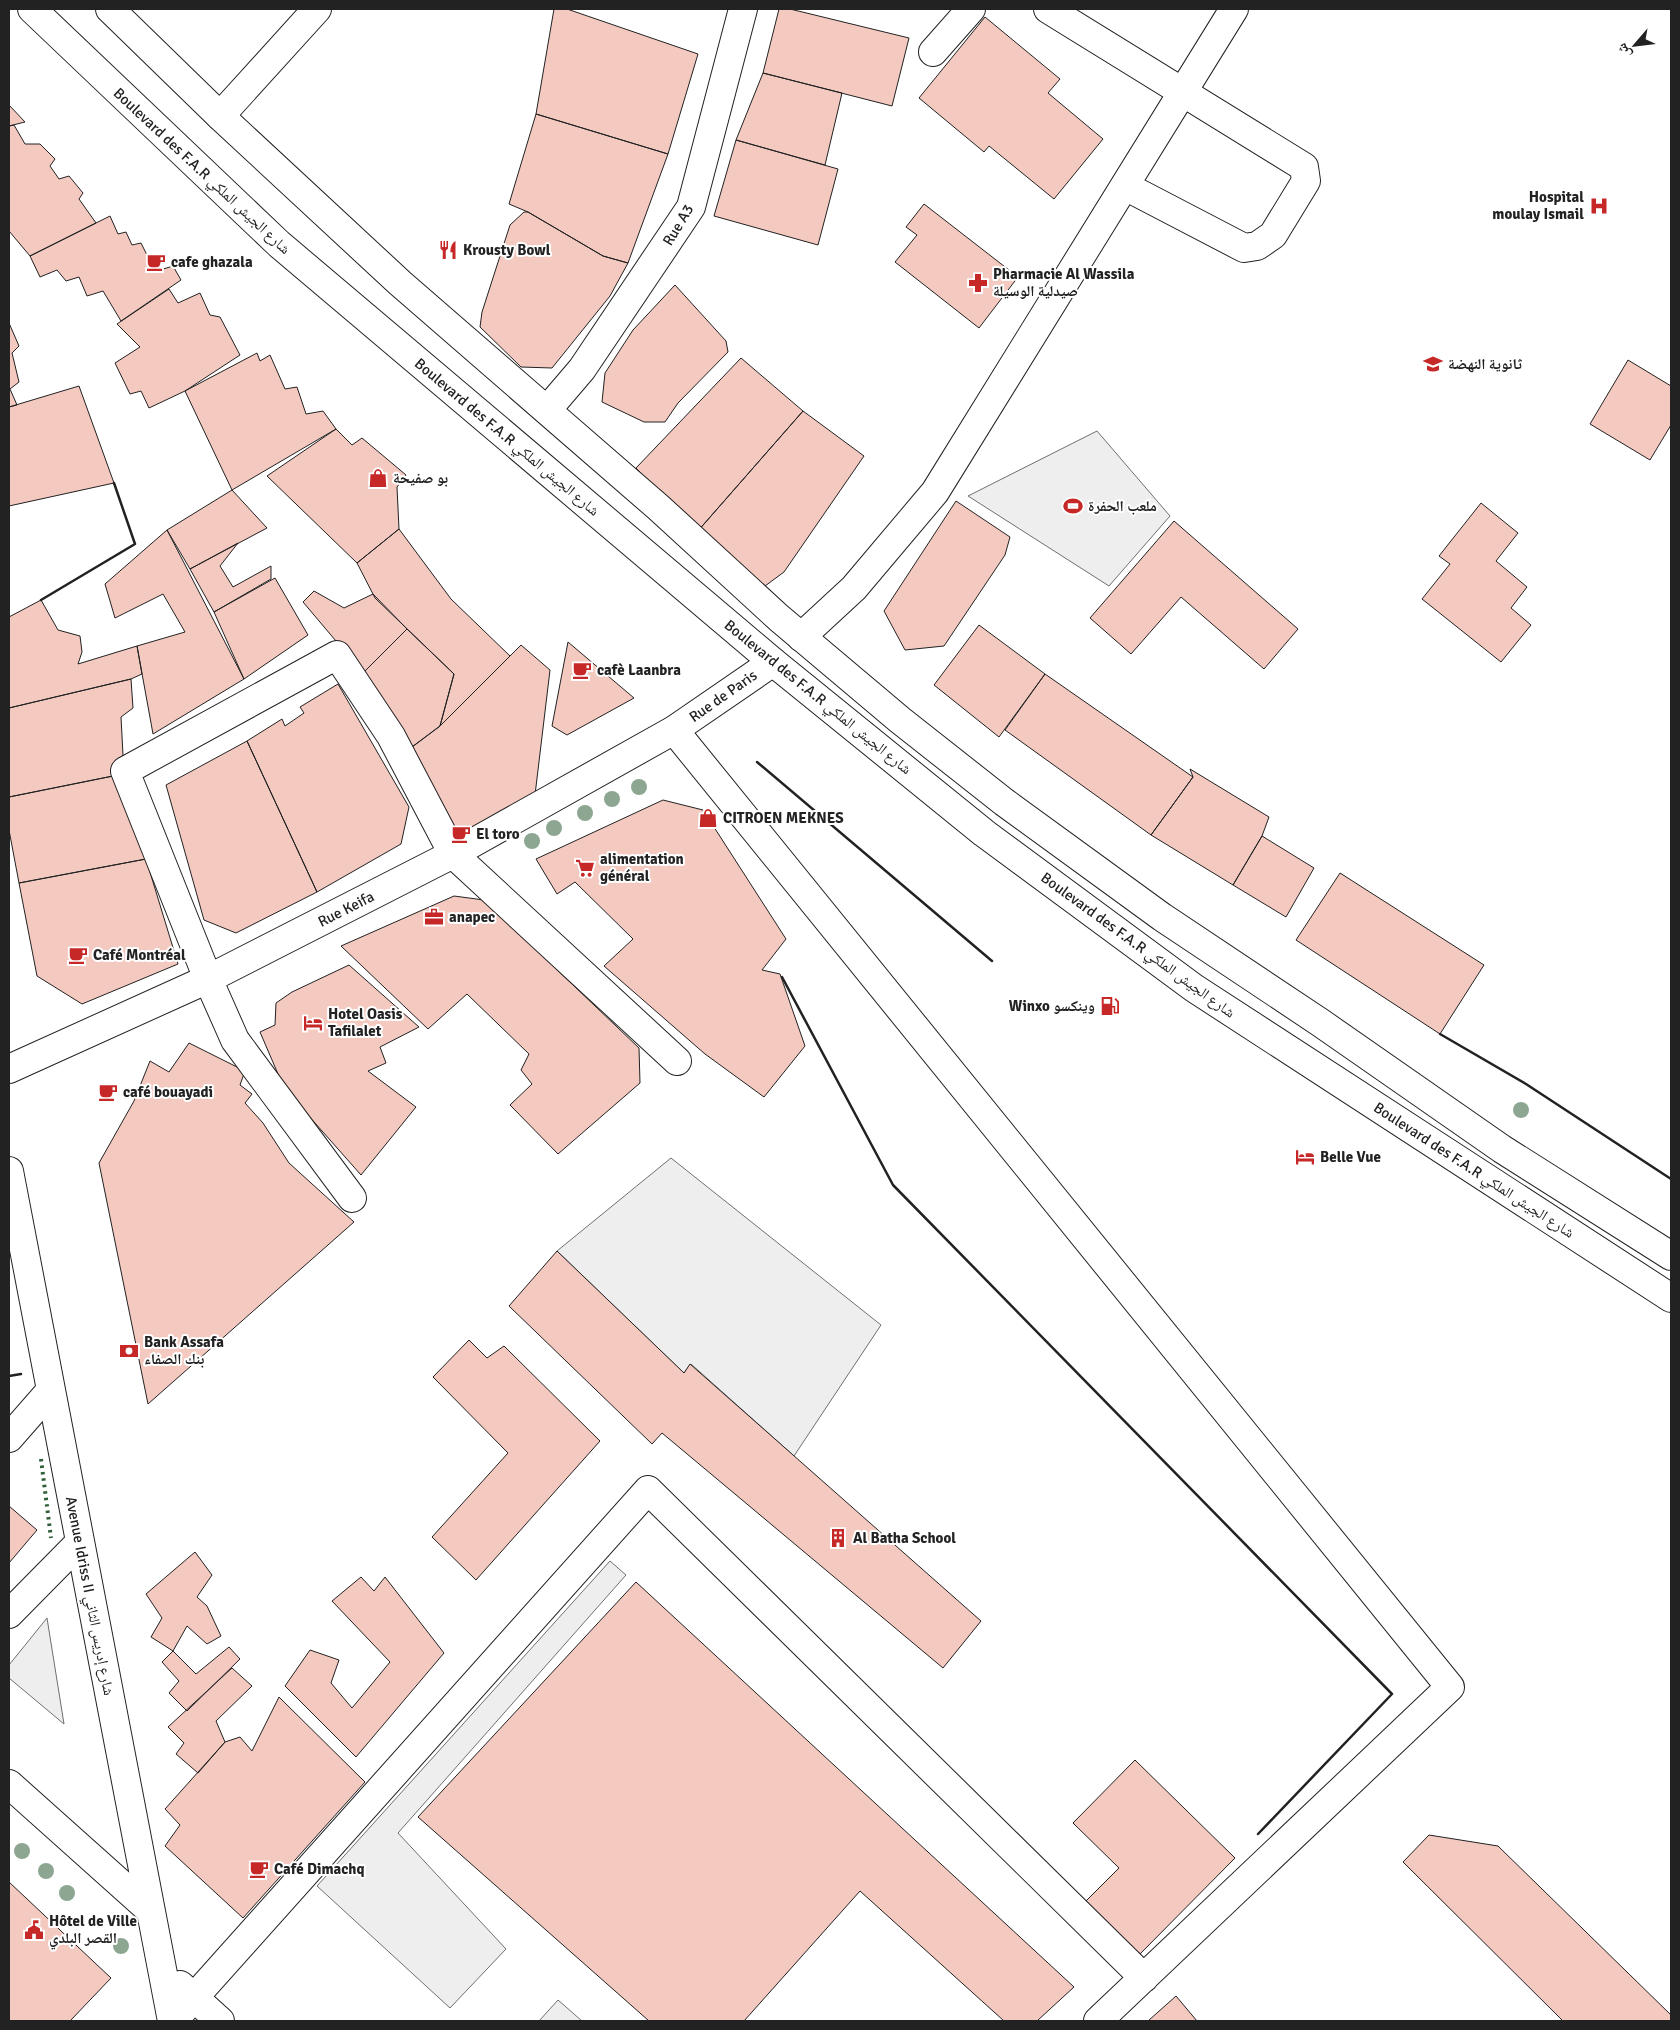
<svg xmlns="http://www.w3.org/2000/svg" width="1680" height="2030" viewBox="0 0 1680 2030" font-family="Signika,'Noto Naskh Arabic',sans-serif">
<rect width="100%" height="100%" fill="#fff"/>
<path fill="#eee" stroke="#6f6f6f" d="M1097 431 1170 516 1109 586 968 496Z
M671 1158 881 1325 794 1456 691 1364 684 1373 557 1251Z
M610 1561 626 1575 398 1833 506 1949 450 2008 317 1886Z
M47 1618 64 1724 9 1678V1665Z
M558 2000 582 2021H539Z"/>
<path fill="#f3c9c0" stroke="#222" d="M554 9H567L698 54 668 154 536 114Z
M779 9H790L909 38 892 106 763 73Z
M985 17 1060 79 1048 93 1103 139 1054 199 989 146 984 152 919 98Z
M763 73 842 93 825 165 736 140Z
M9 105 25 122 9 126Z
M536 114 668 154 628 263 603 256 528 212 509 204Z
M14 125 25 144H40L55 159 50 166 59 179 69 176 83 193 79 199 96 223 30 256 9 231V126Z
M736 140 838 169 818 245 714 216Z
M924 204 1018 277 979 328 895 262 917 235 906 227Z
M524 212H528L603 256 628 263 610 296 552 368 521 367 480 327 482 312 510 225Z
M110 216 118 234 126 232 132 245 141 243 148 257 158 256 160 270 173 266 181 280 121 321 103 291 87 296 79 277 66 281 57 270 40 277 30 256Z
M675 285 726 341 728 352 678 403 665 422H644L602 402 605 373 633 330Z
M169 289 178 303 200 293 210 315 220 317 240 355 185 391 149 408 141 391 130 394 115 363 140 347 117 324Z
M9 323 19 346 12 353 19 382 10 389 17 405 9 407Z
M257 353 260 361 270 355 285 389 297 387 306 414 323 411 336 429 232 490 185 391Z
M741 358 803 411 697 532 636 468Z
M1628 360 1671 386V425L1650 460 1590 424Z
M79 386 114 483 9 506V407Z
M803 411 864 456 784 572 765 586 697 532Z
M336 429 352 445 362 438 406 475 397 487 399 529 357 563 267 476Z
M232 490 267 528 190 569 167 530Z
M956 501 1010 537 1005 555 944 646 905 650 884 611Z
M1481 503 1518 533 1496 561 1527 587 1511 608 1531 625 1501 662 1422 599 1450 564 1439 556Z
M1174 521 1298 629 1264 669 1181 597 1131 654 1090 618Z
M399 529 451 599 510 656 440 726 454 674 375 598 357 563Z
M167 530 244 679 153 734 137 646 185 632 163 594 115 618 105 584Z
M238 543 220 566 233 587 271 566V579L214 612 190 569Z
M275 578 308 635 244 679 214 612Z
M314 591 344 608 373 594 407 629 363 673 303 602Z
M41 600 58 630 80 636 82 652 78 664 137 646 142 674 131 679 9 708V617Z
M979 625 1045 674 999 737 934 685Z
M407 629 454 674 440 726 408 750 363 673Z
M568 642 634 698 567 735 552 726Z
M521 645 550 670 535 795 460 840 408 750 440 726Z
M1045 674 1193 777 1151 835 1005 730Z
M131 679 133 708 121 717 123 755 113 776 9 797V708Z
M338 684 409 807 401 844 317 892 247 741 282 719 285 726 304 713 300 707Z
M247 741 317 892 236 933 204 920 166 785Z
M1190 769 1269 817 1262 836 1233 885 1151 835 1193 777Z
M113 776 146 859 19 883 9 830V797Z
M663 800 703 810 786 939 762 970 780 974 805 1046 764 1097 705 1054 604 966 633 939 575 882 557 894 536 859Z
M1262 836 1314 868 1286 917 1233 885Z
M146 859 178 964 82 1004 37 976 19 883Z
M1340 873 1484 965 1440 1034 1296 940Z
M454 896 484 900 639 1048 640 1083 558 1154 510 1105 532 1084 521 1070 529 1054 467 994 428 1029 341 946Z
M349 965 419 1027 380 1047 386 1063 368 1071 416 1107 361 1175 284 1088 260 1032 275 1025 276 1003 292 992Z
M189 1043 245 1071 240 1085 252 1094 245 1103 263 1123 289 1163 354 1222 148 1404 99 1163 134 1101 150 1061 169 1072Z
M557 1251 684 1373 690 1364 981 1621 943 1668 662 1433 652 1444 509 1306Z
M469 1340 487 1358 504 1346 600 1441 476 1580 432 1537 508 1453 433 1377Z
M9 1506 37 1530 9 1563Z
M195 1552 212 1575 197 1597 207 1606 221 1636 207 1644 187 1626 173 1651 151 1637 162 1618 146 1594Z
M361 1577 374 1591 385 1577 444 1653 356 1757 285 1686 310 1650 339 1660 331 1683 352 1708 390 1662 332 1601Z
M636 1582 1074 1987 1037 2021H1004L860 1891 744 2021H649L418 1817Z
M229 1647 240 1659 187 1711 169 1693 179 1681 162 1662 173 1651 196 1674Z
M232 1668 252 1686 216 1721 225 1742 198 1773 176 1754 184 1743 168 1727Z
M279 1697 365 1782 243 1918 165 1846 180 1825 165 1809 225 1742 240 1737 252 1751Z
M1135 1760 1235 1858 1139 1955 1085 1902 1119 1868 1073 1823Z
M1429 1835 1498 1846 1671 2015V2021H1563L1403 1862Z
M9 1882 111 1978 70 2021H9Z
M1176 1996 1197 2021H1148Z"/>
<g fill="none" stroke-linecap="round" stroke-linejoin="round">
<g stroke="#222" stroke-width="30">
<path id="minor" d="M1048 9 1304 167 1306 181 1273 235 1257 246 1244 248 1125 186
M933 52 971 9
M220 116 317 9
M547 410 582 369 691 207 743 9
M801 637 854 588 935 492 1234 9
M674 730 1450 1687 1098 2021
M9 1069 208 979 453 854 674 730 773 662
M9 1171 172 2021
M352 1198 235 1040 208 979 125 771 337 655 391 736 453 854 677 1061
M9 1438 51 1390
M9 1614 80 1542
M9 1784 151 1911
M180 1985 220 2021
M173 2021 648 1490 1144 1978"/>
</g>
<g stroke="#222" stroke-width="30">
<path id="major" d="M32 9 279 244 773 662 984 833 1194 988 1671 1298
M110 9 220 116 400 283 658 507 779 618 900 720 1004 802 1162 917 1321 1023 1502 1149 1671 1256"/>
</g>
<use href="#minor" stroke="#fff" stroke-width="28"/>
<use href="#major" stroke="#fff" stroke-width="28"/>
<path stroke="#2f5e38" stroke-width="4" stroke-dasharray="2.5 4" stroke-linecap="butt" d="M41 1459 51 1538"/>
<path stroke="#222" stroke-width="2.5" d="M41 600 135 544 114 483
M757 762 992 961
M782 977 893 1185 1392 1694 1258 1834
M1440 1034 1526 1084 1671 1179
M9 1376 21 1374"/>
</g>
<g fill="#8da692">
<circle cx="639" cy="787" r="8"/>
<circle cx="612" cy="799" r="8"/>
<circle cx="585" cy="813" r="8"/>
<circle cx="554" cy="828" r="8"/>
<circle cx="532" cy="841" r="8"/>
<circle cx="1521" cy="1110" r="8"/>
<circle cx="22" cy="1851" r="8"/>
<circle cx="46" cy="1871" r="8"/>
<circle cx="67" cy="1893" r="8"/>
<circle cx="121" cy="1946" r="8"/>
</g>
<defs>
<g id="hospital-bare" transform="scale(1.5)"><path d="M-5-5h3v3.5h4V-5h3V5h-3V1.5h-4V5h-3Z" fill="#c62828" stroke="#fff" stroke-width="2.5" paint-order="stroke"/></g>
<g id="restaurant-bare" transform="scale(1.5)"><path d="M-5-6h1v4h1v-4h1v4h1v-4h1v5L-1.5 .5V6h-2V.5L-5-1ZM5-6V6H3V1.5H1.5Q1.5-4 5-6Z" fill="#c62828" stroke="#fff" stroke-width="2.5" paint-order="stroke"/></g>
<g id="cafe-bare" transform="scale(1.5)"><path d="M-5.5-4.5H6V0H3Q3 3.5 0 3.5H-2.5Q-5.5 3.5-5.5 0ZM3-3.2v2h1.7v-2ZM-6 4.5H4V6H-6Z" fill="#c62828" stroke="#fff" stroke-width="2.5" paint-order="stroke"/></g>
<g id="pharmacy-bare" transform="scale(1.5)"><path d="M-2-6h4v4h4v4h-4v4h-4v-4h-4v-4h4Z" fill="#c62828" stroke="#fff" stroke-width="2.5" paint-order="stroke"/></g>
<g id="school-bare" transform="scale(1.5)"><path d="M0-5L7-2L0 1L-7-2ZM-4 1L0 2.5L4 1V4Q0 6-4 4Z" fill="#c62828" stroke="#fff" stroke-width="2.5" paint-order="stroke"/></g>
<g id="shop-bare" transform="scale(1.5)"><path d="M-5-2.5h2.3a2.7 3.5 0 0 1 5.4 0H5L5.5 6h-11ZM-1.5-2.5h3a1.5 2.3 0 0 0-3 0Z" fill="#c62828" stroke="#fff" stroke-width="2.5" paint-order="stroke"/></g>
<g id="stadium-bare" transform="scale(1.5)"><path d="M0-5a6.5 5 0 1 0 0 10a6.5 5 0 1 0 0-10ZM-3.5-1.8h7v3.6h-7Z" fill="#c62828" stroke="#fff" stroke-width="2.5" paint-order="stroke"/></g>
<g id="supermarket-bare" transform="scale(1.5)"><path d="M-6-5.5h2.5l.6 2H6L4.5 2H-2.5L-4.4-4H-6ZM-1.5 3.2a1.3 1.3 0 1 0 .1 0ZM3 3.2a1.3 1.3 0 1 0 .1 0Z" fill="#c62828" stroke="#fff" stroke-width="2.5" paint-order="stroke"/></g>
<g id="office-bare" transform="scale(1.5)"><path d="M-6-3h4V-5.5h4V-3h4V5H-6ZM-1-4.5V-3h2v-1.5ZM-6 0V1H6V0Z" fill="#c62828" stroke="#fff" stroke-width="2.5" paint-order="stroke"/></g>
<g id="fuel-bare" transform="scale(1.5)"><path d="M-5.5-6h7V0h2V4h1.3V-2.5L3-4.5l.8-.8L6-3V5H2.5V1h-1V6h-7ZM-4.2-4.7v3.2H.2V-4.7Z" fill="#c62828" stroke="#fff" stroke-width="2.5" paint-order="stroke"/></g>
<g id="hotel-bare" transform="scale(1.5)"><path d="M-6-4.5h1.5V1H6V5H4.5V3h-9V5H-6ZM-4 0a1.8 1.8 0 1 1 3.6 0ZM.5 0V-2.5h3Q6-2.5 6 0Z" fill="#c62828" stroke="#fff" stroke-width="2.5" paint-order="stroke"/></g>
<g id="bank-bare" transform="scale(1.5)"><path d="M-6-4H6V4H-6ZM0-2.3a2.3 2.3 0 1 0 0 4.6a2.3 2.3 0 1 0 0-4.6Z" fill="#c62828" stroke="#fff" stroke-width="2.5" paint-order="stroke"/></g>
<g id="building-bare" transform="scale(1.5)"><path d="M-4-6H4V6H1V3H-1V6H-4ZM-2.5-4.3h1.7v1.8h-1.7ZM.8-4.3h1.7v1.8H.8ZM-2.5-1h1.7V.8h-1.7ZM.8-1h1.7V.8H.8Z" fill="#c62828" stroke="#fff" stroke-width="2.5" paint-order="stroke"/></g>
<g id="civic-bare" transform="scale(1.5)"><path d="M-.6-6.5H3V-4.5H.6V-3L4-1V1h2V6H-6V1h2V-1L-.6-3ZM-1.2 2.5V6h2.4V2.5Z" fill="#c62828" stroke="#fff" stroke-width="2.5" paint-order="stroke"/></g>
</defs>
<g fill-rule="evenodd">
<use href="#hospital-bare" x="1599" y="206"/>
<use href="#restaurant-bare" x="448" y="250"/>
<use href="#cafe-bare" x="156" y="262"/>
<use href="#pharmacy-bare" x="978" y="283"/>
<use href="#school-bare" x="1433" y="364"/>
<use href="#shop-bare" x="378" y="478"/>
<use href="#stadium-bare" x="1073" y="506"/>
<use href="#cafe-bare" x="582" y="670"/>
<use href="#shop-bare" x="708" y="818"/>
<use href="#cafe-bare" x="461" y="834"/>
<use href="#supermarket-bare" x="585" y="868"/>
<use href="#office-bare" x="434" y="917"/>
<use href="#cafe-bare" x="78" y="955"/>
<use href="#fuel-bare" x="1110" y="1006"/>
<use href="#hotel-bare" x="313" y="1023"/>
<use href="#cafe-bare" x="108" y="1092"/>
<use href="#hotel-bare" x="1305" y="1157"/>
<use href="#bank-bare" x="129" y="1351"/>
<use href="#building-bare" x="838" y="1538"/>
<use href="#cafe-bare" x="259" y="1869"/>
<use href="#civic-bare" x="34" y="1930"/>
</g>
<g text-anchor="middle" dominant-baseline="central" stroke-width="4" stroke-linejoin="round" paint-order="stroke">
<g font-size="15" fill="#222" stroke="#fff">
<text transform="translate(202 171) rotate(43)">Boulevard des F.A.R شارع الجيش الملكي</text>
<text transform="translate(678 225) rotate(-59)">Rue A3</text>
<text transform="translate(507 437) rotate(40)">Boulevard des F.A.R شارع الجيش الملكي</text>
<text transform="translate(723 696) rotate(-35)">Rue de Paris</text>
<text transform="translate(818 697) rotate(39)">Boulevard des F.A.R شارع الجيش الملكي</text>
<text transform="translate(346 909) rotate(-27)">Rue Keifa</text>
<text transform="translate(1138 945) rotate(36)">Boulevard des F.A.R شارع الجيش الملكي</text>
<text transform="translate(1474 1170) rotate(33)">Boulevard des F.A.R شارع الجيش الملكي</text>
<text transform="translate(90 1596) rotate(79)">Avenue Idriss II شارع إدريس الثاني</text>
</g>
<g font-size="15" font-weight="bold" fill="#222" stroke="#fff" text-anchor="start">
<text x="1584" y="197" text-anchor="end">Hospital<tspan x="1584" dy="17">moulay Ismail</tspan></text>
<text x="463" y="250">Krousty Bowl</text>
<text x="171" y="262">cafe ghazala</text>
<text x="993" y="274">Pharmacie Al Wassila<tspan x="993" dy="17">صيدلية الوسيلة</tspan></text>
<text x="1448" y="364">ثانوية النهضة</text>
<text x="393" y="478">بو صفيحة</text>
<text x="1088" y="506">ملعب الحفرة</text>
<text x="597" y="670">cafè Laanbra</text>
<text x="723" y="818">CITROEN MEKNES</text>
<text x="476" y="834">El toro</text>
<text x="600" y="859">alimentation<tspan x="600" dy="17">général</tspan></text>
<text x="449" y="917">anapec</text>
<text x="93" y="955">Café Montréal</text>
<text x="1095" y="1006" text-anchor="end">Winxo وينكسو</text>
<text x="328" y="1014">Hotel Oasis<tspan x="328" dy="17">Tafilalet</tspan></text>
<text x="123" y="1092">café bouayadi</text>
<text x="1320" y="1157">Belle Vue</text>
<text x="144" y="1342">Bank Assafa<tspan x="144" dy="17">بنك الصفاء</tspan></text>
<text x="853" y="1538">Al Batha School</text>
<text x="274" y="1869">Café Dimachq</text>
<text x="49" y="1921">Hôtel de Ville<tspan x="49" dy="17">القصر البلدي</tspan></text>
</g>
</g>
<rect width="1680" height="2030" fill="none" stroke="#222222" stroke-width="20"/>
<g transform="translate(1635 45) rotate(242)" stroke="#ffffff" stroke-width="4" paint-order="stroke">
<path d="M0-4L9 19L0 12L-9 19Z" fill="#222222"/>
<text y="-8" font-size="14" font-weight="bold" text-anchor="middle" fill="#222222">ش</text>
</g>
</svg>
